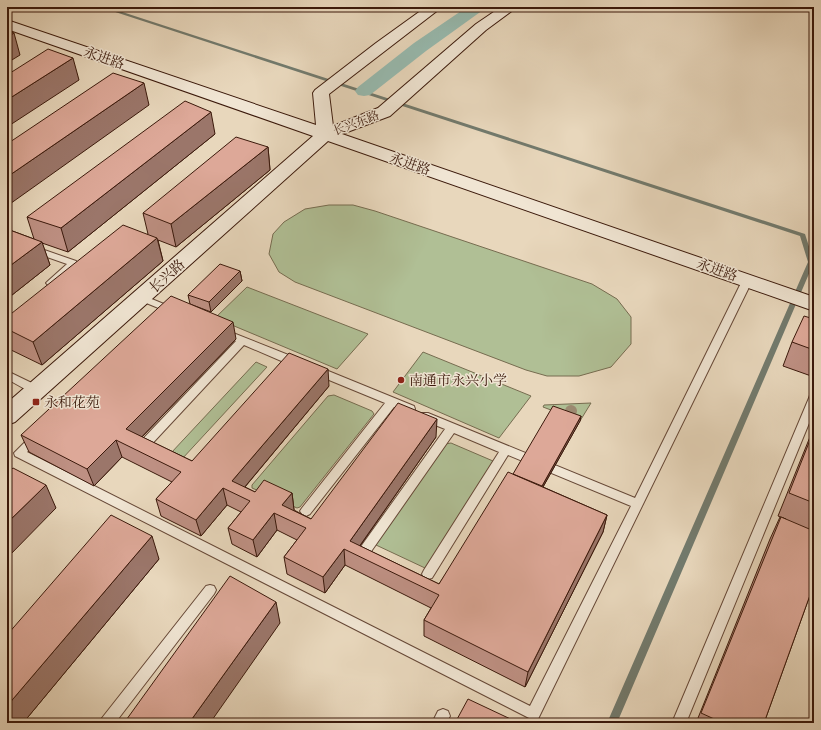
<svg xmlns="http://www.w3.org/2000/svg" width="821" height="730" viewBox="0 0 821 730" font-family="Alegreya,'Noto Serif SC',serif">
<rect width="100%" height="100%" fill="#e8d7bc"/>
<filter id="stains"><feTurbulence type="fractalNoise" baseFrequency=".005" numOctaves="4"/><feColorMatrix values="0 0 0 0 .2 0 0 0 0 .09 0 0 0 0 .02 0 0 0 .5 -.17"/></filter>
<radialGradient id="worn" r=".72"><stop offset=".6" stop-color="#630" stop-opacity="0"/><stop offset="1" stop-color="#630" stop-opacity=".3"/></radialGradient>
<path fill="#b0bf95" stroke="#766c50" d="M329 205H353L375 211 592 284 617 299 631 317V344L611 367 579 376H547L526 370 295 282 279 272 269 254 273 234 284 222 305 209Z
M247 287 368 334 337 369 215 318Z
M423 352 531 396 499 438 393 392Z
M256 362 267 367 182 459 171 453Z
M334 395 372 411 374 414 300 507 297 508 252 488V485L328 396Z
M591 403 580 421 543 407 544 405Z
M451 443 493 461 496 464 429 567 425 568 376 545V542L445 444Z"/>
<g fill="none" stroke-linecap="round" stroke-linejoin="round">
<path fill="#727a6d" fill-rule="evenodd" d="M100 7H107L805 234 814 262 617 723H607L808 262 800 236Z"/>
<path fill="#97baaf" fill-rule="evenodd" d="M467 7H485L483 10 426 51 370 95 364 96 358 95 355 91 358 87 414 43Z"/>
<g stroke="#664837" stroke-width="2">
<path id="lane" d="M7 237 76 261 77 263 54 285H48L46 283 48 281 67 264 7 243Z
M747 278 752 281 538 719 533 720 15 456 14 453 32 435 36 434 40 435 41 438 27 452 530 706 631 506 508 455 432 578 428 579 424 578 422 574 424 570 499 452 454 433 363 563 359 564 355 563 353 559 355 555 445 429 420 419 419 416 420 413H428L635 498 742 281Z
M142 295 176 309 178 311 173 314 139 300 137 298Z
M223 329 301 360 302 363 301 366H293L244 345 149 447 145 448 141 447 140 444 141 441 236 341 220 334 218 332 220 330Z
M316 366 414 406 415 409 414 412 410 413 394 407 310 514 306 516 302 514 300 511 302 508 385 403 312 373 311 370 312 367Z
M7 371 40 387 41 390 40 393H32L7 379Z
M814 394V411L686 723H672L809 398 810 395Z
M210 585 214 586 216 590 214 594 115 723H100L102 718 206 586Z
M443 709 448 711 450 716 446 723H432L438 711Z"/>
</g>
<g stroke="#3b190b" stroke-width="2">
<path id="secondary" d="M426 7H442L329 94 333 126 378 108 476 24 501 7H517L486 30 390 116 342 134 814 297V311L328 141 15 422 7 425V403L313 136 7 29V20L316 125 313 93 315 90 376 43Z"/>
</g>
<use href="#lane" fill="#f0e5d3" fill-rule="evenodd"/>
<use href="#secondary" fill="#f0e5d3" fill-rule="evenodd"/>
</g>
<circle fill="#9c8a71" cx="571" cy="411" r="6"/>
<path fill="#be9083" stroke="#3b190b" d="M215 134 68 252 42 243 50 265 7 299V229L34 239 27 217Z
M268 147 270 170 176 247 158 240 163 261 42 365 7 348V317L148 234 143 213Z
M240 271 242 281 211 312 190 304 188 295Z
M814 319V377L783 366 792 342Z
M236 339 142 437 192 461 329 386 245 487 255 492 292 493 294 510 311 519 436 437 360 546 439 584 513 474 581 416 580 421 543 487 607 515 603 532 525 687 424 636V620L431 608 345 565 325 593 287 574 284 557 297 540 277 530 257 557 232 544 228 528 241 512 227 505 201 536 161 516 156 499 172 482 122 457 94 486 29 452 21 435Z
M814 427V584L764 723H696L770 539 780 517 786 519 778 516Z
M159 559 23 723H9L7 722V635Z"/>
<path fill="#9b766a" stroke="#3b190b" d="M14 33 20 55 7 63V37Z
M73 58 79 80 7 127V100Z
M144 83 149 105 7 206V177Z
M211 112 215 134 68 252 61 228Z
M268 147 270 170 176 247 171 224Z
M157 238 163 261 42 365 33 342Z
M42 242 50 265 7 299V268Z
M240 271 242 281 211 312 209 302Z
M233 322 236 339 132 447 126 429Z
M328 369 329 386 238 495 232 481Z
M7 389 9 395 7 397Z
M581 416 580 421 535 501 536 497Z
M437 419 436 437 354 554 350 541Z
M116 440 122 457 94 486 87 469Z
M46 485 56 508 7 558V523Z
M223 488 227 505 201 536 196 520Z
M292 493 294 510 287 519 282 505Z
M274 513 277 530 257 557 253 540Z
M607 515 603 532 525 687 528 672Z
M152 536 159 559 23 723H14L7 712V706Z
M344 549 345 565 325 593 323 577Z
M276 602 280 623 210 723H189Z"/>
<path fill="#dda898" stroke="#3b190b" d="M7 31 14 33 7 37Z
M48 49 73 58 7 100V75Z
M113 73 144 83 7 177V144Z
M185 101 211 112 61 228 27 217Z
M236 137 268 147 171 224 143 213Z
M123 225 157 238 33 342 7 329V317Z
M7 229 42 242 7 268Z
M220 264 240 271 209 302 188 295Z
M171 296 233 322 126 429 192 461 289 353 328 369 232 481 255 492 264 480 292 493 282 505 311 519 398 403 437 419 350 541 439 584 508 472 607 515 528 672 424 620 439 595 344 549 323 577 284 557 306 528 274 513 253 540 228 528 250 501 223 488 196 520 156 499 181 472 116 440 87 469 21 435Z
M804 316 814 319V350L792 342Z
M553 406 581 416 542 486 513 474Z
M814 430V503L789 493Z
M13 468 46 485 7 523V473Z
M111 515 152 536 7 706V635Z
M781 517 814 531V584L764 723H723L701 713Z
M230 576 276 602 189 723H124Z
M468 699 519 723H455Z"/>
<g fill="#8f2418" stroke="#f0e5d3" stroke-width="1.5">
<circle cx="401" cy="380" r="4"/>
<rect x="32" y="398" width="8" height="8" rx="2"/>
</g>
<g text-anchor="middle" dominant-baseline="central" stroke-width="3" stroke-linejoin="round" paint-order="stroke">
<g font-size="12" fill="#3b190b" stroke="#f0e5d3">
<text transform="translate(356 123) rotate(-21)">长兴东路</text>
</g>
<g font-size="14" fill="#3b190b" stroke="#f0e5d3">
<text transform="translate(104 58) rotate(19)">永进路</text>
<text transform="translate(410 164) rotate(19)">永进路</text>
<text transform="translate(717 270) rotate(19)">永进路</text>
<text transform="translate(167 276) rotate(-42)">长兴路</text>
</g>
<g font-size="14" fill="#3b190b" stroke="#f0e5d3" text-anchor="start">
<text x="409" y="380">南通市永兴小学</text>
<text x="44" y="402">永和花苑</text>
</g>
</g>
<rect width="821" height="730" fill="none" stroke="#e8d7bc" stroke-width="24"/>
<rect x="8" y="8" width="805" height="714" fill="none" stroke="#3b190b" stroke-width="2"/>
<rect x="12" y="12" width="797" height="706" fill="none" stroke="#3b190b"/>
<rect width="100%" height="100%" filter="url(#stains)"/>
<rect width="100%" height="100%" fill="url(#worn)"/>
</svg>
